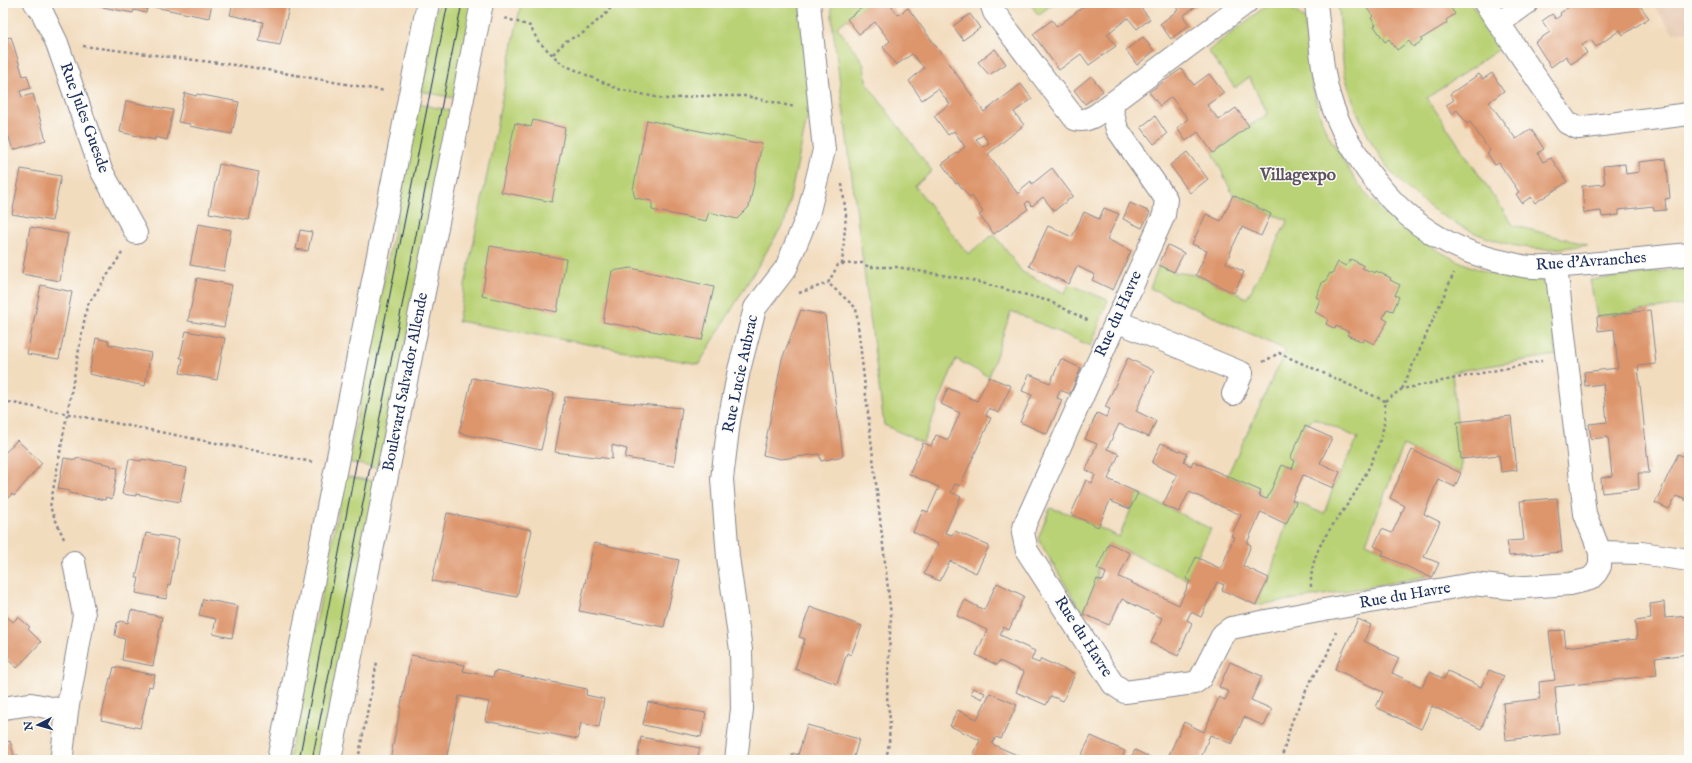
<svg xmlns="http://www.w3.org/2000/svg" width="1692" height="763" viewBox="0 0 1692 763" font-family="'IM FELL English',serif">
<rect width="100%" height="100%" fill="#fdfcf7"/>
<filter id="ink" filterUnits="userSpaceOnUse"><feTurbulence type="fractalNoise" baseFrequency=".025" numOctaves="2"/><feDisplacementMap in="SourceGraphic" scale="8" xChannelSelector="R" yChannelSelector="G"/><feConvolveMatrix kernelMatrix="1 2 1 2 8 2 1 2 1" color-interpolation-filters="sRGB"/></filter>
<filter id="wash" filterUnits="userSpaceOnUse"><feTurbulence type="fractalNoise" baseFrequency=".012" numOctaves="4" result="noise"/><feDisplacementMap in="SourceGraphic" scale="16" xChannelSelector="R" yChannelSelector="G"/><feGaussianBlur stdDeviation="0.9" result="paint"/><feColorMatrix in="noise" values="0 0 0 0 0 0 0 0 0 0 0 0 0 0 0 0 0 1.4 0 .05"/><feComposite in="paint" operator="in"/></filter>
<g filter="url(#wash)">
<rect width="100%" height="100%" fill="#f2dcbe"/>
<path fill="#e7ceb8" d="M1652 3H1689V31L1673 33Z"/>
<path fill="#bad276" stroke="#6a806a" d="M438 3H473L454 98 420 91Z
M521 3H801L810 105 785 221 699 364 458 321Z
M831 3H868L837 27 863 62 867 84 932 171 915 186 968 254 994 234 1022 272 1065 293 1069 284 1108 300 1091 346 1011 311 989 377 956 359 923 443 884 425 833 29Z
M1030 3H1054L1038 15Z
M1270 3H1288L1289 6 1305 19C1308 60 1310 90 1325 129 1329 137 1334 145 1339 153 1351 175 1366 196 1384 213 1416 242 1479 277 1522 280 1528 280 1534 279 1540 279L1550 292 1556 355 1452 372 1461 459V473L1403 446 1366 543 1384 551 1383 555 1428 576 1318 596 1256 605 1269 578 1286 524 1296 502 1324 514 1333 488 1358 438 1314 418 1305 426 1290 458 1295 461 1292 469 1282 465 1267 499 1259 496 1261 491 1227 476 1286 350 1150 288 1159 265 1174 272 1196 275 1247 298 1288 220 1271 214 1233 195 1213 153 1249 126 1268 114 1249 77 1235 88 1208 51Z
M1338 3H1471L1501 48 1427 98 1513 225 1588 245C1573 247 1558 249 1543 249 1488 247 1431 216 1394 175 1370 148 1355 110 1345 75 1343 68 1343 59 1342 51 1341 35 1340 19 1338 3Z
M419 104 452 111 381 469 348 462Z
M1689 268V304L1597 317 1590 280Z
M345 476 378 482 323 760H289Z
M1138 493 1211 529 1186 579 1109 543 1097 569V579L1083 614 1038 539 1050 508 1071 514 1119 537Z"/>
<g id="blocks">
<path fill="#dd956c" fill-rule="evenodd" d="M92 3H148L146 13 134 10 133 13 92 5Z
M155 3H212L209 18 154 7Z
M233 3H290L280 45 259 41 263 22 230 15Z
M868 3H889L898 15 908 8 984 112 1021 84 1032 99 1014 112 1024 125 988 154 1018 194 1021 192 1020 190 1031 181 1032 184 1052 168 1073 196 1054 211 1043 197 1032 206 1028 201 1025 204 1028 209 994 234 979 215 983 212 972 196 970 198 958 183 956 184 942 164 965 147 954 131 948 135 934 116 950 104 938 89 922 100 909 81 924 68 912 54 896 65 883 47 890 41 875 22 859 34 847 19ZM983 135 989 143 983 147 976 139Z
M1088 3H1148L1141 8 1150 19 1137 29 1128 18 1107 34 1116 46 1089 65 1081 54 1059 70 1033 34 1052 20 1057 27Z
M1173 3H1200L1183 16 1189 25 1171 39 1160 24 1178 10Z
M1369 3H1449L1448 4 1455 14 1446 20 1447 23 1421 39 1422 41 1413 47 1409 41 1397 50 1389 39 1385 42 1374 26 1376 25 1371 18 1373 16 1365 6Z
M1575 3H1638L1649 18 1623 35 1620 30 1596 47 1591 40 1582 45 1587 53 1571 64 1566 56 1551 67 1535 42 1550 32 1542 21 1552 14 1556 19 1561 15 1560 13Z
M970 14 980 28 963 40 953 26Z
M11 37 23 76 27 75 31 88 20 91 22 97 33 94 46 140 13 150 3 119V39Z
M1143 37 1154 51 1137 65 1126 50Z
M995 49 1006 64 989 75 978 62Z
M1181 69 1194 85 1209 74 1224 93 1207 105 1219 120 1236 108 1249 126 1213 153 1198 132 1186 141 1177 128 1188 119 1171 97 1160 106 1149 92Z
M1492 73 1504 91 1489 102 1516 139 1531 129 1544 149 1538 153 1540 157 1543 162 1551 158 1567 182 1535 203 1531 197 1522 203 1516 194 1519 192 1499 163 1495 165 1487 153 1490 151 1470 122 1467 124 1457 110 1452 114 1446 105 1454 100 1450 94 1479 74 1483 79Z
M1091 76 1103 91 1085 104 1074 90Z
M185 93 196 96 197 94 239 102 232 134 189 126 190 124 178 122Z
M126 101 173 110 167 140 155 137V140L120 132Z
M1155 116 1167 134 1154 144 1141 127Z
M533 120 565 128 552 202 501 192 515 123 531 127Z
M647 120 762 144 749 207 737 219 709 212 706 221 652 210V201L635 198 633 190Z
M1187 152 1208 179 1190 193 1170 165Z
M1666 159 1670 198 1665 199 1666 210 1654 211 1653 206 1619 210V215L1602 217 1601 211 1584 213 1582 186 1605 184 1603 166 1625 164 1626 174 1639 172V162Z
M219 164 259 172 249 220 209 213Z
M21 169 61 176 52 221 12 214Z
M1233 195 1271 214 1261 236 1242 227 1233 246 1226 263 1244 272 1234 293 1196 275 1207 251 1192 244 1206 214 1221 221Z
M1130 203 1150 212 1142 228 1123 219Z
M1104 208 1119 214 1107 239 1131 251 1113 290 1092 280 1095 275 1077 266 1069 284 1029 266 1048 226 1072 237 1084 212 1099 219Z
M198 224 231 230 224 271 190 265Z
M30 227 68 234 60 281 22 274Z
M300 230 312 232 308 251 296 249Z
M1168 245 1184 253 1174 272 1159 265Z
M490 246 566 259 557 312 482 296Z
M1351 259 1364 266 1362 268 1375 273 1376 271 1391 278 1390 280 1400 285 1395 295 1399 297 1393 311 1387 309 1383 318 1388 321 1374 344 1364 339 1363 342 1347 335 1349 332 1336 326 1335 329 1326 324 1328 319 1315 312 1320 299 1316 297 1323 281 1325 282 1330 273 1332 274 1338 262 1346 266Z
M631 268 714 287 702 340 603 322 612 271Z
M197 278 232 285 224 327 188 321Z
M41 285 72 292 59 359 27 354Z
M801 310 825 315 843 456 821 461 819 454 781 459 763 455 782 359Z
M1650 310 1656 364 1638 366 1649 473H1638L1639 489 1602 493 1601 478 1612 476 1608 437 1591 439 1589 424 1607 422 1603 384 1585 386 1584 372 1618 368 1614 329 1598 331 1597 317Z
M186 331 225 338 217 380 180 373 183 358H180Z
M96 338 109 341 108 344 151 353 145 386 89 374Z
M1128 358 1154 371 1136 411 1156 421 1149 437 1119 424 1107 449 1119 454 1108 479 1138 493 1130 509 1110 501 1098 527 1071 514 1086 480 1092 483 1095 475 1086 470 1097 444 1085 439 1097 413 1106 417 1110 409 1105 407Z
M1061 359 1081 368 1070 394 1060 390 1057 398 1062 400 1047 434 1020 422 1032 395 1022 391 1029 374 1050 383Z
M989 377 1011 386 998 413 989 408 986 416 991 418 960 486 955 484 951 492 961 497 945 533 952 535 955 531 989 546 976 573 950 561 940 581 924 574 938 544 913 532 923 510 928 512 939 487 909 474 923 443 931 446 936 435 948 440 960 413 941 404 948 388 977 401Z
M472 378 554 393 541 450 459 433Z
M565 397 682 408 674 466 625 458 627 449 612 445V459L555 452Z
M1511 416 1517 470 1501 472 1499 455 1461 459 1457 422Z
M1305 426 1332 438 1320 463 1340 472 1333 488 1303 475 1292 500 1296 502 1286 524 1261 512 1247 543 1251 545 1243 566 1269 578 1256 605 1222 590 1224 585 1217 582 1201 617 1191 612 1187 620 1192 623 1178 656 1151 643 1162 618 1122 599 1109 625 1083 614 1097 579 1103 581 1106 573 1097 569 1109 543 1130 553 1119 577 1179 605 1190 581 1186 579 1196 557 1221 569 1234 537 1231 536 1241 515 1189 492 1179 512 1163 505 1177 475 1152 463 1161 443 1187 454 1184 462 1191 466 1193 461 1261 491 1259 496 1267 499 1282 465 1292 469 1295 461 1290 458Z
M17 440 42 463 14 496 12 494 3 503V455Z
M1412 450 1461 473 1455 487 1438 479 1424 514 1440 522 1424 557 1439 563 1432 578 1382 555 1384 551 1374 546 1382 529 1392 533 1405 506 1390 498Z
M1678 454 1689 459V501L1676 496 1669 509 1655 503Z
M64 458 76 460 77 458 111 465V467L118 468 112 499 106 497 105 500 69 493 70 491 58 489Z
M129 459 141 461 142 459 187 468 180 502 136 494V496L122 494Z
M1557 498 1562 552 1509 556 1507 541 1524 540 1520 501Z
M447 513 532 530 517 597 432 581Z
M146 533 179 539 170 585H168L166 599 136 593 139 578H136Z
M594 543 679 560 664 627 579 611Z
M997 583 1024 596 1009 630 1003 627 1000 635 1035 651 1031 660 1039 663 1041 659 1075 674 1063 701 1051 696 1046 705 1016 692 1024 672 999 661 997 665 976 655 987 630 957 616 965 600 984 610Z
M203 599 238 606 232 638 213 634 216 619 199 615Z
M1664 602 1665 618 1689 616V654L1655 658 1657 675 1555 687 1559 734 1506 740 1503 703 1540 699 1539 682 1555 680 1549 631 1564 630 1566 647 1637 639 1635 621 1651 619 1650 604Z
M810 607 862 626 851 655 847 653 837 684 795 669 805 639 799 637Z
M131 610 162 617 153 666 122 660 125 639 118 637 115 635 117 623 121 621 128 623Z
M3 613 13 622 18 617 30 627 28 629 41 642 17 668 4 656 3 657Z
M1358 619 1371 625 1364 641 1399 658 1392 673 1422 687 1430 672 1444 679 1448 671 1481 687 1489 670 1504 676 1481 729 1432 706 1421 729 1376 707 1383 692 1335 669Z
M411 655 465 665 463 671 493 677 495 671 587 689 586 695 604 699 599 727 581 723 578 739 485 721 489 702 459 696 446 760H390Z
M1230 662 1262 676 1251 700 1272 709 1264 726 1244 717 1232 744 1210 735 1200 760H1174L1168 757 1184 722 1204 732 1219 697 1225 700 1229 692 1219 687Z
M114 667 155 675 152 687 149 686 140 728 101 720 110 678 111 679Z
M973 688 985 693 982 699 970 693Z
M990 693 1017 705 1001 739 996 737 992 744 1028 760H971L980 740 950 726 957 710 977 719Z
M648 702 706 713 701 737 643 725Z
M807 725 859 739 853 760H791L793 753 798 755Z
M1091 736 1125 751 1123 756 1130 759 1135 750 1156 760H1079Z
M641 737 700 748 697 760H637Z
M10 741 14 756 18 755 19 760H3V743Z"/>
</g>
</g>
<g filter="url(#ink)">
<use href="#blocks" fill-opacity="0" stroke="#86868e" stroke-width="1"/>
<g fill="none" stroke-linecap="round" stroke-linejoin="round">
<g stroke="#86868e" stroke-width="24">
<path id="minor" d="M35 3 41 10 57 43 101 170 136 233
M991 3 994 12 1075 119C1090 124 1103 109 1115 101
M1246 3 1115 101 1112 110 1117 129 1166 199 1164 215 1025 524 1023 533 1027 551 1113 684 1125 692 1194 683 1200 679 1223 634 1231 628 1313 612 1472 584 1511 588 1570 584 1590 579 1596 573 1600 566V552L1585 514 1556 267
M1316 3C1320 36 1321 73 1332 105 1338 122 1346 138 1356 153 1391 211 1439 249 1505 262 1514 264 1523 267 1532 267 1554 268 1576 265 1599 263 1629 260 1659 257 1689 254
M1485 3 1567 123 1578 128 1689 114
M1499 23 1527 3
M1116 321 1242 373 1233 394
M1600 552 1641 553 1689 560
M3 708 31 704 67 711 84 615 74 562
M63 760 62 755 67 711
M278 760 428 3
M330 760 482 3
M736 760 742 709 741 650 728 557 722 479 729 421 739 370 755 308 786 268 808 215 824 150 809 3"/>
</g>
<path stroke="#86868e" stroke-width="2.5" stroke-dasharray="3 3" stroke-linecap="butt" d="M505 18 530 26 538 41 562 64 618 89 665 99 699 96H746L795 107
M83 46 250 67 385 91
M553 54 566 41 583 33 608 12 613 3
M842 184 846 215 842 264 838 265 828 283 856 308 891 615 887 697 890 719 889 743 886 760
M842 264 862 263 869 267H896L971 280 1049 301 1089 321
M799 293 828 283
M1263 362 1279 353 1385 401
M1402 389 1454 273
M3 401 312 462
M1385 401 1402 389 1542 361
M64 539 50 507 87 306 122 253
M1311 587C1310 546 1335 525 1355 493 1367 473 1378 451 1383 429 1385 420 1385 410 1385 401
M358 760 377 662
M1281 760 1292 721 1309 684 1326 657 1336 632"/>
<use href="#minor" stroke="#fff" stroke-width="22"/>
<path stroke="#1b2f5e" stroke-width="1" d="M299 760 355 470 448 3
M312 760 462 3"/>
</g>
</g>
<g text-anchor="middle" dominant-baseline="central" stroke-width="3" stroke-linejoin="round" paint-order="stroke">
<g font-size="16" fill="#1b2f5e" stroke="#fdfcf7">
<text transform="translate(84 118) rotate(70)">Rue Jules Guesde</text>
<text transform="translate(1591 262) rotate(-4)">Rue d'Avranches</text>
<text transform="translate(1119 314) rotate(-66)">Rue du Havre</text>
<text transform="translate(741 374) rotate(-78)">Rue Lucie Aubrac</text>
<text transform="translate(406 382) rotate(-79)">Boulevard Salvador Allende</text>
<text transform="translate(1405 596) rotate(-10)">Rue du Havre</text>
<text transform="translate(1083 637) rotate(57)">Rue du Havre</text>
</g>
<g font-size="17" font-weight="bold" fill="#5f5363" stroke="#fdfcf7">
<text x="1298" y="175">Villagexpo</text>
</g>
</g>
<rect width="1692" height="763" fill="none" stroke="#fdfcf7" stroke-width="16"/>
<g transform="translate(38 725) rotate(264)" stroke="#fdfcf7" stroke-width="3" paint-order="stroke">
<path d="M0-3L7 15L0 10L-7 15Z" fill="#1b2f5e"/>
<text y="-6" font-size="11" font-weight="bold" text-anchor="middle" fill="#1b2f5e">N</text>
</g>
</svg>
